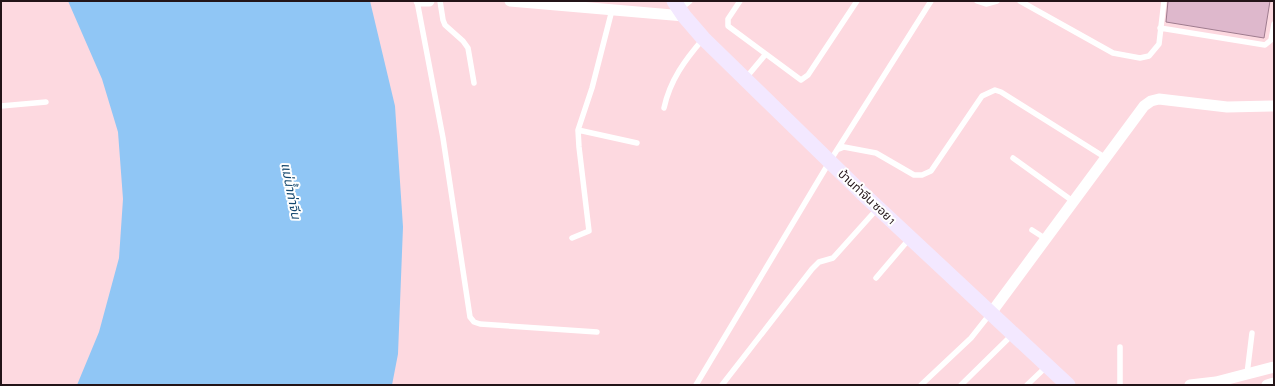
<svg xmlns="http://www.w3.org/2000/svg" width="1275" height="386" viewBox="0 0 1275 386" font-family="'Alegreya Sans','Noto Sans Thai',sans-serif">
<rect width="100%" height="100%" fill="#fdd9e0"/>
<path fill="#90c6f5" d="M68 1H370L395 106 403 227 398 354 392 385H77L99 332 119 258 123 199 118 132 102 79Z"/>
<path fill="#deb8cc" stroke="#9f7c8f" d="M1168 1H1270L1264 38 1166 22Z"/>
<g fill="none" stroke-linecap="round" stroke-linejoin="round">
<path stroke="#fff" stroke-width="5.5" d="M417 1 443 138 470 317 474 322 480 324 597 332
M440 1 443 20 445 25 463 41 468 48 474 83
M740 1 728 19V26L801 80 808 75 857 1
M977 1 986 4 997 1
M1020 1 1113 53 1140 58 1149 56 1159 44 1164 1
M680 9 690 1
M1160 28 1265 45 1271 40 1274 24
M745 79 765 55
M1 106 46 102
M664 108C670 80 685 60 703 39
M578 130 637 143
M839 149 844 147 876 153 914 175H922L931 171 982 96 995 90 1001 92 1106 158
M1013 158 1074 202
M1032 230 1046 239
M572 238 589 231 579 147 578 130 592 88 612 10
M876 278 910 238
M1247 374 1252 333
M696 385 830 161 931 1
M722 385 812 269 819 262 833 258 877 209
M921 385 971 338 990 314
M961 385 1013 334
M1027 385 1047 366
M1120 385V347"/>
<path stroke="#fff" stroke-width="11" d="M419 1H429
M510 1 684 16
M991 313 1144 106 1151 101 1159 99 1227 107 1274 106
M1190 385 1216 382 1274 367
M1267 385 1274 383"/>
<path stroke="#f3e8ff" stroke-width="15" d="M674 1 684 16 703 38 861 192 1068 385"/>
</g>
<g text-anchor="middle" dominant-baseline="central" stroke-width="4" stroke-linejoin="round" paint-order="stroke">
<g font-size="12" fill="#231418" stroke="#fff">
<text transform="translate(867 197) rotate(43)">บ้านท่าจีน ซอย 1</text>
</g>
<g font-size="13" font-style="italic" fill="#14476d" stroke="#fff">
<text transform="translate(290 191) rotate(79)">แม่น้ำท่าจีน</text>
</g>
</g>
<rect width="1275" height="386" fill="none" stroke="#231418" stroke-width="4"/>
</svg>
